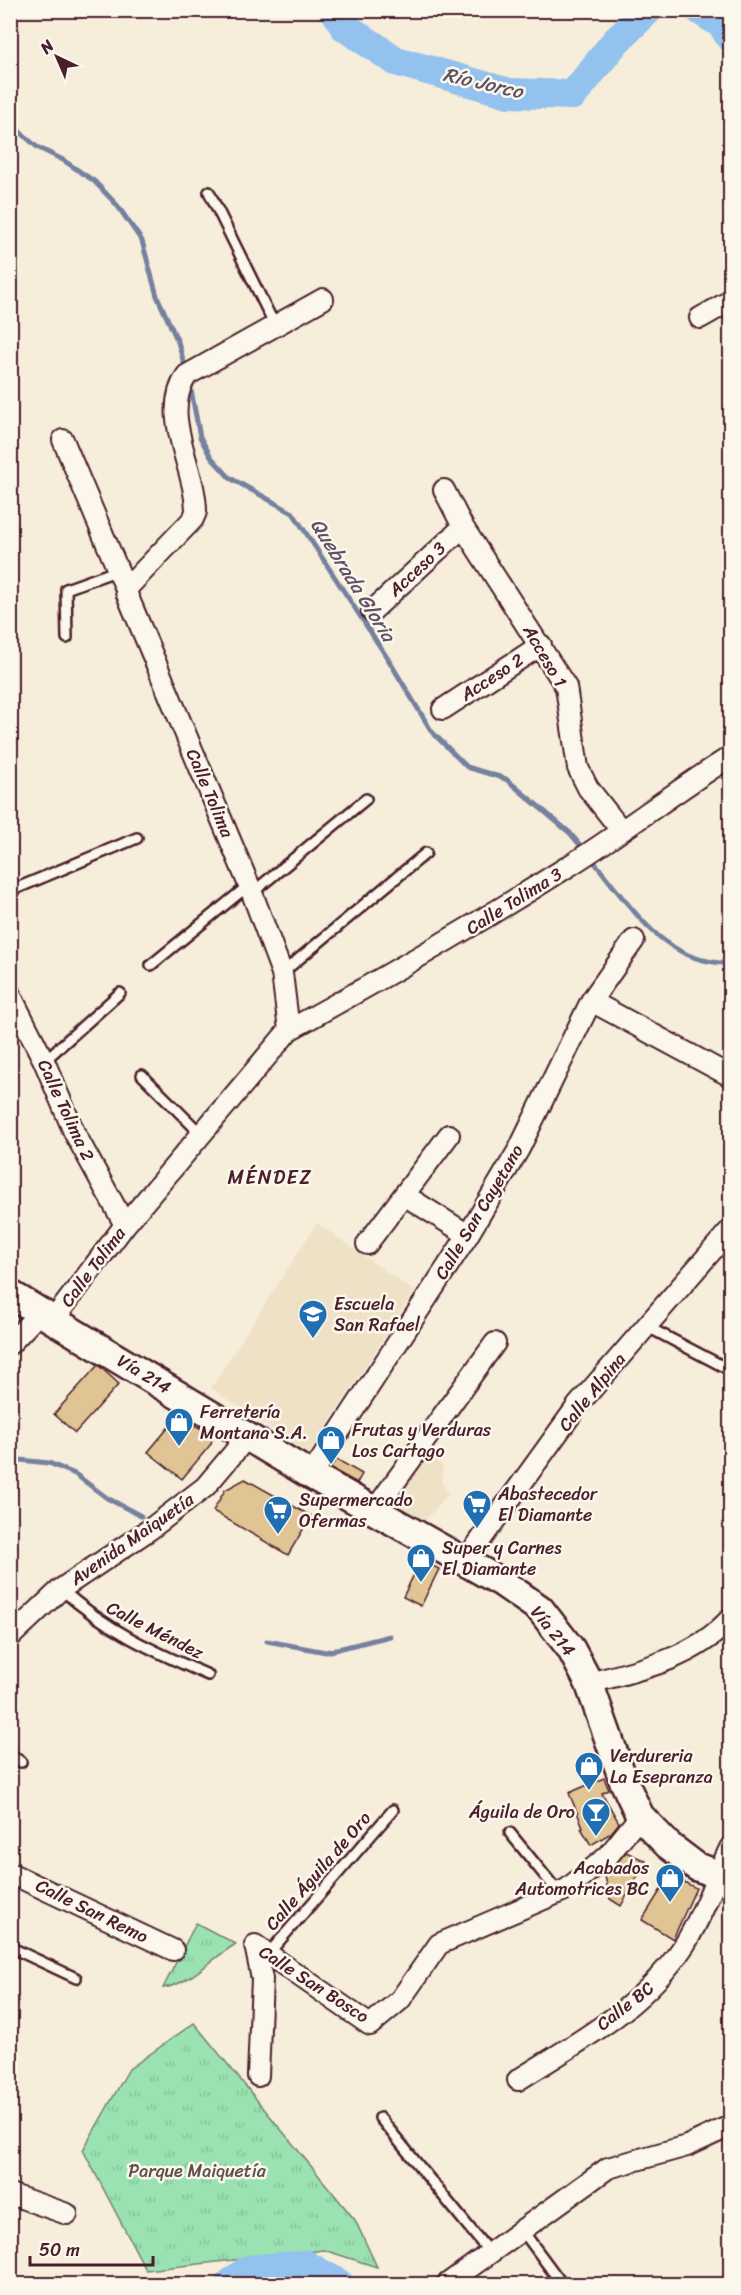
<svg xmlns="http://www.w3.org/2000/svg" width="741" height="2295" viewBox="0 0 741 2295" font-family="Sriracha,sans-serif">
<defs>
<pattern id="grass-tufts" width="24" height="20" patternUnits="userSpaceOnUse" patternTransform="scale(1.5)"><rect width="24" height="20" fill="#9ae2b1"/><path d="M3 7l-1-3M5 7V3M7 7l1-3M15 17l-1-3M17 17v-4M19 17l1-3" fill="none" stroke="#86c198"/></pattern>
</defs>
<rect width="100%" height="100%" fill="#f6edda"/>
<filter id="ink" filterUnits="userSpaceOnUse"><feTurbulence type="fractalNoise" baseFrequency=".0167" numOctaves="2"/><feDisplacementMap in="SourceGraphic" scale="12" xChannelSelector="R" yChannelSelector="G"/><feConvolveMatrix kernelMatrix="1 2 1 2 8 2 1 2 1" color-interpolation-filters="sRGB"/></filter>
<g filter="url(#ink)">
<path fill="#efe1c5" d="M317 1223 414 1291 309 1454 211 1388Z
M425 1453 443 1466 441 1481 448 1494 424 1522 389 1500Z"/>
<path fill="url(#grass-tufts)" stroke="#72806e" stroke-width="1.5" d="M196 1923 236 1944C213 1957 189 1985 163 1988Z
M194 2023 355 2220 377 2267 324 2250 146 2270 83 2150 129 2069Z"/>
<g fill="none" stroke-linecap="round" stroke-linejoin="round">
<path stroke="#75819f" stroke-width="5" d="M10 123 37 147 63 160 94 181 117 205 142 241 157 296 178 342 186 370
M190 385 200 437 211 457 230 478 293 513 388 659 432 732 467 767 506 779 570 833 584 850
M590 857C622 895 656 952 708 961 716 962 723 965 730 962
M10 1459 49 1463 75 1474 107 1498 141 1516
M267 1641 326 1652 390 1636"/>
<path stroke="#92c2ed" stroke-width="30" d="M335 10 345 27 396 61 509 93 573 95 616 41 648 10
M700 10 722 24 730 37
M230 2284 248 2270 306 2265 339 2284"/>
</g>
<path fill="#e0c494" stroke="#4a1f2b" stroke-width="1.5" d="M98 1365 119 1384 75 1433 54 1414Z
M178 1416 211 1434 212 1438 211 1444 182 1479 148 1452Z
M336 1459 362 1474 357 1483 330 1468Z
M245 1479 311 1516 288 1555 213 1511 225 1490Z
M421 1560 439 1569 421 1606 403 1597Z
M604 1778 609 1790 602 1793 619 1823 611 1833 591 1845 581 1828 583 1827 569 1793Z
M626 1852 646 1861 621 1906 610 1899 605 1876Z
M670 1875 696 1888 673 1939 642 1920Z"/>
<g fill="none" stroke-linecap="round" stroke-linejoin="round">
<g stroke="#4a1f2b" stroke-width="14">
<path id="lane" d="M209 192 275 326
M67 638 66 589 116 571
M10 891 137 838
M252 893 366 799
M151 965 249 885
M282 973 426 853
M44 1061 120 993
M142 1075 201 1134
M646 1326 730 1370
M61 1589C108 1631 151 1650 208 1675
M10 1754 21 1762
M510 1833 559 1893
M10 1947 76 1978
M268 1954 393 1810
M380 2118 489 2252
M522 2230 562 2284"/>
</g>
<g stroke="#4a1f2b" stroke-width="24">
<path id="street" d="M700 318 730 301
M63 440 126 589
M444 490 463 527 566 687 578 768 588 788 621 830
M372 611 463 527
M443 709 541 645
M10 994 44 1061 74 1132 125 1225
M591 1001 730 1076
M289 1030C382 979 474 926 564 869 621 834 673 792 730 757
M404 1195 468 1235
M367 1244 449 1135
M54 1319 125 1225 289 1030 282 973 249 885 126 592 129 586 193 519 196 512C196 467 159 415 187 375L323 299
M10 1344 41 1311
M311 1475 468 1235 519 1149 591 1001 634 940
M374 1511 495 1343
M464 1563 578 1405 730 1230
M10 1637 61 1589 149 1530 205 1487 248 1436
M589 1683C640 1670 693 1659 730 1619
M10 1873 173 1950
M258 2076 262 1979 255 1945 370 2025 400 2000 439 1944 567 1889 608 1856 640 1816
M518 2080C581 2040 643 2008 685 1944 703 1915 715 1879 730 1848
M10 2194 67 2214
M447 2284 608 2168 687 2146 730 2126"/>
</g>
<g stroke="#4a1f2b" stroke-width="32">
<path id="secondary" d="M10 1294 311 1475 501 1582 540 1609 571 1649 589 1683 624 1782 640 1816 668 1845 697 1867 730 1878"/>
</g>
<use href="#lane" stroke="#fbf7ec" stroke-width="9"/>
<use href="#street" stroke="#fbf7ec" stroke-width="20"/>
<use href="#secondary" stroke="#fbf7ec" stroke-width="27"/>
</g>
</g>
<defs>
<g id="school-pin" transform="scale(1.5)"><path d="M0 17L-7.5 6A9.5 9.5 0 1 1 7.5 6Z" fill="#1f6fb2" stroke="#fbf7ec"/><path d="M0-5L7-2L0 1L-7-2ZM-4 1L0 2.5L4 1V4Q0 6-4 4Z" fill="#fff"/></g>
<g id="shop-pin" transform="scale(1.5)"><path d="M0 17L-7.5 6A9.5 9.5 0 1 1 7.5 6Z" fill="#1f6fb2" stroke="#fbf7ec"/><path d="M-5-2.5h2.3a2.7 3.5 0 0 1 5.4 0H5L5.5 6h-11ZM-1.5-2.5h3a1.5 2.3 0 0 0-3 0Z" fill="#fff"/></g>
<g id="supermarket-pin" transform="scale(1.5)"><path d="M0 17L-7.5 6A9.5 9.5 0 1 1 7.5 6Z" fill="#1f6fb2" stroke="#fbf7ec"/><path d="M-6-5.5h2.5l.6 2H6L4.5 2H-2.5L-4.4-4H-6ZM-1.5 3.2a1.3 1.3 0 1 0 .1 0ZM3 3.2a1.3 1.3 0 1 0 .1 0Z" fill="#fff"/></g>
<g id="bar-pin" transform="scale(1.5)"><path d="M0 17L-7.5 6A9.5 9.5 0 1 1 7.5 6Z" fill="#1f6fb2" stroke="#fbf7ec"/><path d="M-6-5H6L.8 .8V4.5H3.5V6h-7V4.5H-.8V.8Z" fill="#fff"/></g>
</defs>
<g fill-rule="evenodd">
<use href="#school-pin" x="313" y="1314"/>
<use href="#shop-pin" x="179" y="1422"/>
<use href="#shop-pin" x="331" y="1440"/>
<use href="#supermarket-pin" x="477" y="1504"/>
<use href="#supermarket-pin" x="278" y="1510"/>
<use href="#shop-pin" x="421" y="1558"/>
<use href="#shop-pin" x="589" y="1766"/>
<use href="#bar-pin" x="596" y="1812"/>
<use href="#shop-pin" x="670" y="1878"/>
</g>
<g text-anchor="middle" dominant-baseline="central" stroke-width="5" stroke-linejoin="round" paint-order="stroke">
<g font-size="18" fill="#4a1f2b" stroke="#fbf7ec">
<text transform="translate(417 569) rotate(-43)">Acceso 3</text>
<text transform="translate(545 656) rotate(60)">Acceso 1</text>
<text transform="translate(492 677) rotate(-33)">Acceso 2</text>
<text transform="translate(210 793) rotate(67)">Calle Tolima</text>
<text transform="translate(514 901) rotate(-32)">Calle Tolima 3</text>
<text transform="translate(66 1110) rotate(65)">Calle Tolima 2</text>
<text transform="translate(479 1212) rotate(-59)">Calle San Cayetano</text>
<text transform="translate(93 1267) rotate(-53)">Calle Tolima</text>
<text transform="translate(144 1374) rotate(31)">Vía 214</text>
<text transform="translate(592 1392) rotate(-51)">Calle Alpina</text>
<text transform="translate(132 1539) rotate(-35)">Avenida Maiquetía</text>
<text transform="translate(155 1630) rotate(27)">Calle Méndez</text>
<text transform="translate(553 1631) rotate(51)">Vía 214</text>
<text transform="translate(318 1871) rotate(-49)">Calle Águila de Oro</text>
<text transform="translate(92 1911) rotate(26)">Calle San Remo</text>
<text transform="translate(314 1984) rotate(33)">Calle San Bosco</text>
<text transform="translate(625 2006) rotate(-38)">Calle BC</text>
</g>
<g font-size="18" fill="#4a1f2b" stroke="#fbf7ec" text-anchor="start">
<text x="334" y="1304">Escuela<tspan x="334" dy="21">San Rafael</tspan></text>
<text x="200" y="1412">Ferretería<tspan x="200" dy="21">Montana S.A.</tspan></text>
<text x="352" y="1430">Frutas y Verduras<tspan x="352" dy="21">Los Cartago</tspan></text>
<text x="498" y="1494">Abastecedor<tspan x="498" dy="21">El Diamante</tspan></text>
<text x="299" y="1500">Supermercado<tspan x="299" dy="21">Ofermas</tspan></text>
<text x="442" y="1548">Super y Carnes<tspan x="442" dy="21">El Diamante</tspan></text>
<text x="610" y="1756">Verdureria<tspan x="610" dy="21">La Esepranza</tspan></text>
<text x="575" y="1812" text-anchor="end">Águila de Oro</text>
<text x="649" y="1868" text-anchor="end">Acabados<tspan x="649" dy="21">Automotrices BC</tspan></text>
</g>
<g font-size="18" fill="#5e504c" stroke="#fbf7ec">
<text x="197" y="2171">Parque Maiquetía</text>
</g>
<g font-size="20" font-style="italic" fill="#605065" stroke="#fbf7ec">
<text transform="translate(483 83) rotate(13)">Río Jorco</text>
<text transform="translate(353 580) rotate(58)">Quebrada Gloria</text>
</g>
<g font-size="20" letter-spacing="1.5" fill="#4a1f2b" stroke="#fbf7ec">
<text x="270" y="1177">MÉNDEZ</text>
</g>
</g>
<rect width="741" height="2295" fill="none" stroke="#fbf7ec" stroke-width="36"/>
<rect x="18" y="18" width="705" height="2259" fill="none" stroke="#4a1f2b" stroke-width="2" filter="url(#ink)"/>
<g transform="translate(57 57) rotate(316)" stroke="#fbf7ec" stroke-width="4.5" paint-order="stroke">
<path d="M0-4.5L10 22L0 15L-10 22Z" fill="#4a1f2b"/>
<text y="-9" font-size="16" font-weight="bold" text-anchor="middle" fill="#4a1f2b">N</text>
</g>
<path d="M30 2256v9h123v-9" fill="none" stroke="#4a1f2b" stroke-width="3"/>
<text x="39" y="2256" font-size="18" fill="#4a1f2b" stroke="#fbf7ec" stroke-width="4.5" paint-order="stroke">50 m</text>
</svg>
